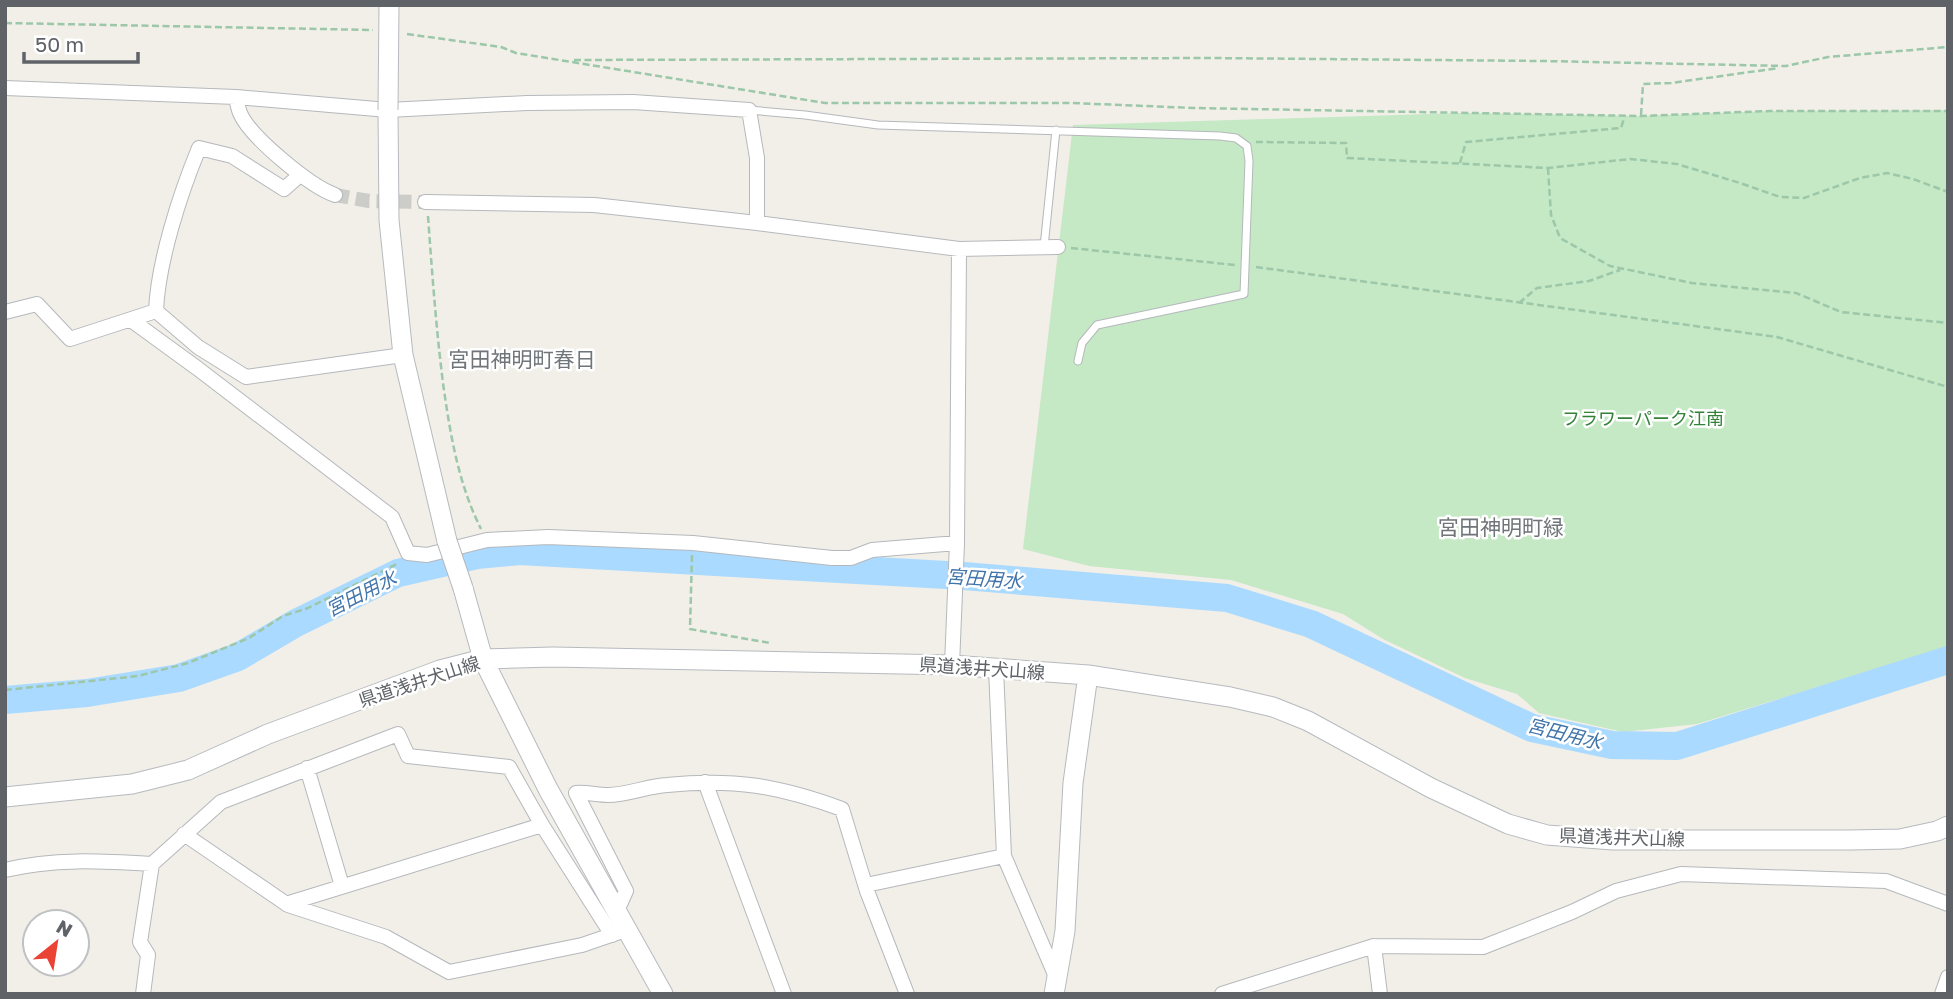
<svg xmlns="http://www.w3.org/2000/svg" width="1953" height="999" viewBox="0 0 1953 999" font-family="'Golos Text','Noto Sans JP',sans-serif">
<rect width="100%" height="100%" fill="#f1efe8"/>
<path fill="#c5e8c5" d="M1948 110V647L1697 724 1623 732 1539 713 1517 694 1465 678 1383 639 1343 614 1231 580 1089 566 1023 549 1073 125 1462 113 1641 116 1769 111Z"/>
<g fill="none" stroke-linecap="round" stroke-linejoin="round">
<path stroke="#aadaff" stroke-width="28" d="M5 700 87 693 179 678 238 657 296 623 398 573 477 555 520 551 964 576 1227 598 1311 624 1532 728 1612 745 1677 746 1948 660"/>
<path stroke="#ccccc8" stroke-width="14" stroke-dasharray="14 7" stroke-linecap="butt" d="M335 195 369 201 425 202"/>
<g stroke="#b5b8bc" stroke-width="9">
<path id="lane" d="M749 110 805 115 878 125 1220 136 1236 138 1247 146 1249 161 1244 294 1097 325 1082 343 1078 361
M1044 247 1056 130"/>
</g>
<g stroke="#b5b8bc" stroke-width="16">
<path id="street" d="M5 88 236 97 388 110 527 103 633 102 749 110 757 158V223
M236 97C237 102 238 108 240 113 250 137 310 186 335 195
M425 202 594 205 757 223 959 249 1058 247
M156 311C158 262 180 194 199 148L232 156 284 189 300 175
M156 311 198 347 246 377 403 355
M5 312 37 304 70 339 156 311
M131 320 197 368 392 517 408 553 427 555 487 540 548 537 693 543 832 558H851L872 550 957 543
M952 665 957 543 959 249
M996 668 1004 856 1057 979
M307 768 342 886
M705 782 784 994
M184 834 288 905 386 937 449 972 582 945 620 932
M5 870C54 858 102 861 152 864
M866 885 1004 856
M286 904 542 825
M617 911 626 891 576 793C587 792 597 795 608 795 627 795 648 786 667 785 734 778 779 786 842 809L867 891 907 994
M1374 946 1380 994
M143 994 148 955 140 942 152 864 221 802 398 734 408 756 509 767 542 825 612 935
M1222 994 1374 946 1483 947 1572 912 1616 891 1681 874 1886 881 1948 904
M1942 994 1948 977"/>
</g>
<g stroke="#b6babf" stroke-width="21">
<path id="secondary" d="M388 110 389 220 403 355 447 541
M463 588 483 659 548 789 663 994
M5 797 132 784 188 770 268 734 440 670 483 659 553 657 952 665 1088 675 1230 697 1273 707 1308 721 1431 788 1508 824 1547 835 1613 840H1850L1900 839 1937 831 1948 826
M1054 994 1065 931 1073 783 1088 675"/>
</g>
<path stroke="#9cc7a9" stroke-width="2.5" stroke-dasharray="7 3.5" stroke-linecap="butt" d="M5 23 373 30
M407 34 501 47 516 53 825 103H1072L1194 108 1641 116 1769 111H1948
M574 60 1210 58 1543 61 1786 66 1828 57 1948 47
M1641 115 1643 84 1671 83 1779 68
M1256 142 1346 143 1347 158 1548 168 1630 159 1677 164 1740 183 1780 197 1804 198 1860 178 1887 173 1913 179 1948 192
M1460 163 1466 142 1621 128 1625 115
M1548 168 1551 215 1560 238 1610 266 1692 283 1796 293 1841 312 1948 323
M428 216C432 272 436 327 443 383 450 433 458 483 481 529
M1071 248 1235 265
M1256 267 1777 337 1948 387
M1519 303 1537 288 1589 281 1620 270
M692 555 690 629 770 643
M5 690 138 676 188 663 249 638 283 616 308 608 399 563"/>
<use href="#lane" stroke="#fff" stroke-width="7"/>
<use href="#street" stroke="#fff" stroke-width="14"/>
<use href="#secondary" stroke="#fff" stroke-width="19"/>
<g stroke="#b6babf" stroke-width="21" stroke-linecap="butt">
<path id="secondary-bridge" d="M388 110 389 5
M447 541 463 588"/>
</g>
<use href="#secondary-bridge" stroke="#fff" stroke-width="19"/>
</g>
<g text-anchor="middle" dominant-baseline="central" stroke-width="5" stroke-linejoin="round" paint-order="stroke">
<g font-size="18" fill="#348238" stroke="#fff">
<text x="1643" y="418">フラワーパーク江南</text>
</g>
<g font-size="18" fill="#5f6368" stroke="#fff">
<text transform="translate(982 668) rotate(4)">県道浅井犬山線</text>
<text transform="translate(419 681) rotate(-18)">県道浅井犬山線</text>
<text transform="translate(1622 837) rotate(2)">県道浅井犬山線</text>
</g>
<g font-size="19" font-style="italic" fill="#4174aa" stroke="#fff">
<text transform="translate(984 578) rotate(4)">宮田用水</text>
<text transform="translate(361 593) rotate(-27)">宮田用水</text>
<text transform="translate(1565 733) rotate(14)">宮田用水</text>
</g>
<g font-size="21" fill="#70757a" stroke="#fff">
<text x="522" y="359">宮田神明町春日</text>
<text x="1501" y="527">宮田神明町緑</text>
</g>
</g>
<rect width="1953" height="999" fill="none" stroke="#5f6368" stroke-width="14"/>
<g transform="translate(56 943) rotate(30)"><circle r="33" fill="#ffffff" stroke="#bfc1c3" stroke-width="2"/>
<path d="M0-5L12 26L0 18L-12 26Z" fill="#ea4335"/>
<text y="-10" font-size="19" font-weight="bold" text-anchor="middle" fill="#5f6368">N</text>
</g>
<path d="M24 52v10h114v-10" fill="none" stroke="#5f6368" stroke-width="3.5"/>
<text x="35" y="52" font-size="21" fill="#5f6368" stroke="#ffffff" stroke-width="5" paint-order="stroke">50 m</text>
</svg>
